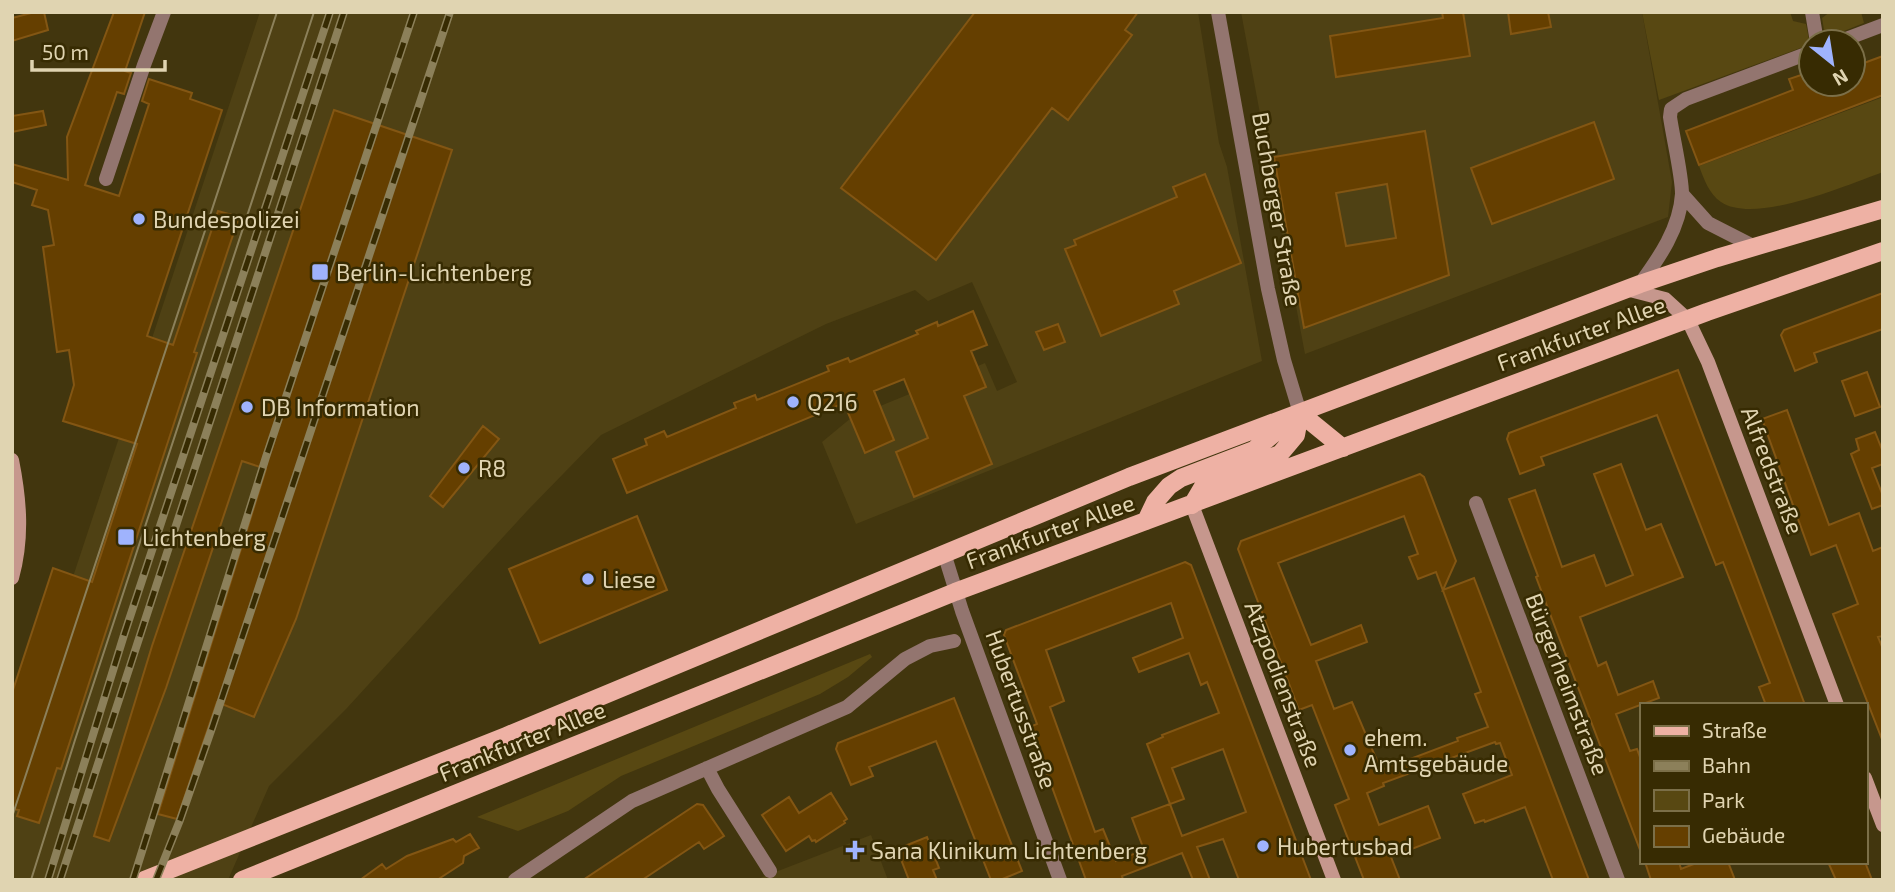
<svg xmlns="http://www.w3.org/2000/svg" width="1895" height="892" viewBox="0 0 1895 892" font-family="'Exo 2',sans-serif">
<rect width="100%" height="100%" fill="#42360e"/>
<path fill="#4f4114" d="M260 12H1198L1219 143 1227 167 1262 361 856 524 822 442 851 418 985 363 997 391 1017 382 972 282 928 301 915 290 826 324 601 435 527 511 347 708 269 786 228 880H12V761Z
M1241 12H1642L1672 182 1668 217 1305 354Z
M871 835 888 880H755Z"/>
<path fill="#584812" d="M1642 12H1790L1793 21 1806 24 1809 40 1803 47 1659 100Z
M1830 12H1861L1864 23 1829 37 1825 36 1822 18Z
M1883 97V172C1847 185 1755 225 1721 202 1709 194 1704 179 1699 166Z
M870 654 872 657 848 677 820 694 621 776 568 811 518 831 477 817Z"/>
<path fill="#653f00" stroke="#835613" stroke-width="2" fill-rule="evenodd" d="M35 12H44L48 30 12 41V18Z
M114 12H145L125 71 131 73 124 94 117 92 85 185 119 196 149 104 142 101 149 79 192 93 190 99 222 110 147 336 173 345 218 211 239 217 194 352 197 353 61 769 57 768 39 823 17 816 19 810 12 809V693L53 568 92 582 137 444 63 421 74 385 69 350 57 352 43 247 54 245 48 210 32 205 37 190 12 182V164L68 180 67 137Z
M975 12H1138L1125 30 1132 35 1068 120 1052 108 936 260 841 188Z
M1442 12H1463L1470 56 1336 77 1330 36 1443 18Z
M1508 12H1548L1551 27 1511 34Z
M1883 56V95L1699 165 1686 131 1793 90 1789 79 1804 74 1808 84H1853V67Z
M334 110 452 150 296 619 254 717 217 702 177 819 158 814 266 469 242 461 166 688 109 841 94 836 152 646Z
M43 111 46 125 12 132V116Z
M1594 122 1614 179 1492 224 1471 168Z
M1425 131 1449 275 1304 328 1274 157ZM1387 184 1396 238 1346 246 1336 193Z
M1205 174 1241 263 1174 291 1179 304 1101 336 1065 249 1076 245 1074 240 1177 197 1173 187Z
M1883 293V329L1814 353 1817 362 1795 371 1781 335 1784 330Z
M973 311 987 345 971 351 986 387 964 396 992 464 914 497 896 452 928 438 904 379 874 391 894 440 865 453 844 403 627 493 613 459 647 445 645 439 664 431 667 437 736 408 734 403 755 395 757 400 829 371 827 366 848 358 850 362 918 334 916 331 937 322 938 326Z
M1058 324 1065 342 1044 350 1036 332Z
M1678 370 1748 553 1805 705H1766L1759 687 1770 683 1723 562 1716 565 1657 415 1541 457 1544 465 1520 474 1507 439 1509 433Z
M1867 372 1880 407 1855 416 1842 381Z
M1787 410 1829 525 1859 513 1873 551 1883 547V636L1878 637 1883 649V742L1833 614 1858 604 1836 545 1811 555 1762 419Z
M483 426 499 439 443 507 430 496Z
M1875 432 1883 452V464L1872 468 1883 496V505L1872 509 1851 454 1859 450 1856 439Z
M1621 464 1646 530 1661 524 1683 577 1580 617 1598 666 1606 662 1618 695 1653 681 1659 698 1616 714 1630 751 1637 749 1641 760 1640 850 1536 577 1538 576 1509 499 1535 490 1562 567 1594 555 1606 586 1633 575 1594 474Z
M1420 474 1424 477 1456 561 1443 590 1474 578 1589 880H1553L1525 807 1485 822 1484 820 1475 823 1463 794 1512 775 1500 743 1496 744 1495 742 1383 783 1384 786 1367 793 1379 825 1428 806 1440 838 1391 857 1400 880H1364L1335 805 1349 799 1312 705 1299 710 1238 549 1241 541ZM1404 516 1418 554 1409 557 1418 579 1436 572 1481 692 1475 694 1488 727 1457 738 1458 741 1381 770 1352 702 1334 709 1316 661 1367 642 1361 625 1311 645 1278 563Z
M637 516 667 590 540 643 509 569Z
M1185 562 1191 565 1311 880H1239L1223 839 1197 847 1210 880H1193L1182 853 1122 876 1123 880H1086L1030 727 1037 724 1004 635 1006 630ZM1171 603 1183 638 1133 658 1139 672 1189 653 1201 685 1207 682 1219 713 1162 735 1163 737 1147 744 1170 804 1132 818 1144 850 1116 861 1103 829 1095 832 1050 707 1064 701 1046 650ZM1223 749 1246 812 1182 836 1170 804 1184 799 1172 768Z
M954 698 1022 871 1000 880H991L936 741 869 767 873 776 851 785 836 749 838 743Z
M831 793 847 819 844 821 845 823 816 842 815 840 812 841 809 836 786 851 762 815 789 797 799 813Z
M697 804 703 805 724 836 704 849 699 842 642 880H583Z
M470 834 479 848 464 856 463 863 437 880H360L382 864 386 869 407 856 453 839 456 842Z
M927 837 939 868 933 870 937 880H909L897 849Z
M1645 862H1679L1681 869 1699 862H1728L1735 880H1651Z
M1828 862H1865L1872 880H1836Z"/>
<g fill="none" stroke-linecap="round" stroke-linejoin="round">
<path stroke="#93756f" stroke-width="14" d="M1218 12 1268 289 1284 360 1300 413
M1812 12 1817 42
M1838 42 1883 25
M106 179 144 65 164 12
M1682 194 1708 223 1755 247
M1640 284C1659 258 1680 228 1682 194 1682 175 1673 138 1670 117L1671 109 1686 99 1811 52
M1476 503 1618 880
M944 553 962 611 1060 880
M707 768 718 789 770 871
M515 880 632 801 847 707 905 659 930 646 954 641"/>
<path stroke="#c6978d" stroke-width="14" d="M1626 289 1665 299 1688 320 1708 362 1837 705
M12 460C20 500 23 538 12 578
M1192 505 1334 880
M1865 778 1883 825"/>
<path stroke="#eeb1a4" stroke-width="18" d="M1300 413 1343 448
M1192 505 1205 483 1280 454 1296 435 1300 413
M1146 521 1155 502 1169 486 1181 478 1254 450 1288 422
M144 880 506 736 1129 477 1640 284 1717 258 1883 209
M242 880 955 592 1707 312 1883 251"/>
<path stroke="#8c805a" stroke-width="2" d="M12 817 277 12
M31 880 75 740 314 12"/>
<g stroke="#8c805a" stroke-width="8">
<path id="rail" d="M48 880 124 635 330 12
M60 880 344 12
M133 880 266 457 414 12
M156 880 180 820 212 728 450 12"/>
</g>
<use href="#rail" stroke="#372b02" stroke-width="5" stroke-dasharray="16" stroke-linecap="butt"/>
</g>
<g fill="#9fb3fd" stroke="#372b02" stroke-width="2.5">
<circle cx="139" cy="219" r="7"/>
<rect x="311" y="263" width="18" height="18" rx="3.5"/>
<circle cx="793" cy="402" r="7"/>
<circle cx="247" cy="407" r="7"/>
<circle cx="464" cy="468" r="7"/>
<rect x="117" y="528" width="18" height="18" rx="3.5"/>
<circle cx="588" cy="579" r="7"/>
<circle cx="1350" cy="750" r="7"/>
<circle cx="1263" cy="846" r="7"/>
<path d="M851.5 839.5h7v7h7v7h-7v7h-7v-7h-7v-7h7z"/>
</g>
<g text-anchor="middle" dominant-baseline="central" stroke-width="5" stroke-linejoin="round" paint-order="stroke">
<g font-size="23" fill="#e0d4b1" stroke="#372b02">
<text transform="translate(1278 209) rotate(80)">Buchberger Straße</text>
<text transform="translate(1581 333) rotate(-20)">Frankfurter Allee</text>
<text transform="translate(1773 470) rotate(69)">Alfredstraße</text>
<text transform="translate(1050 531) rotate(-20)">Frankfurter Allee</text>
<text transform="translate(1284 684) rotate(69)">Atzpodienstraße</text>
<text transform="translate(1568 684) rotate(69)">Bürgerheimstraße</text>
<text transform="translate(1022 709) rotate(70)">Hubertusstraße</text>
<text transform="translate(522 741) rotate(-22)">Frankfurter Allee</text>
</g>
<g font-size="23" fill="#e0d4b1" stroke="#372b02" text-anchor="start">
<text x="153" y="219">Bundespolizei</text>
<text x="336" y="272">Berlin-Lichtenberg</text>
<text x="807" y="402">Q216</text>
<text x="261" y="407">DB Information</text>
<text x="478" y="468">R8</text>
<text x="142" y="537">Lichtenberg</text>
<text x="602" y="579">Liese</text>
<text x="1364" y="737">ehem.<tspan x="1364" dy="26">Amtsgebäude</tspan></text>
<text x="1277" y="846">Hubertusbad</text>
<text x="871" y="850">Sana Klinikum Lichtenberg</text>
</g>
</g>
<rect width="1895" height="892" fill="none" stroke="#e0d4b1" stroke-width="28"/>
<rect x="1640" y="703" width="228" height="161" fill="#372b02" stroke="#7b6f48" stroke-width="2"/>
<rect x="1654" y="726" width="35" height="10" fill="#eeb1a4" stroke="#7b6f48" stroke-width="2"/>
<text x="1702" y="738" font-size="21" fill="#e0d4b1">Straße</text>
<rect x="1654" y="761" width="35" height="10" fill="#8c805a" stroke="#7b6f48" stroke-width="2"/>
<text x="1702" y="773" font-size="21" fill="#e0d4b1">Bahn</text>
<rect x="1654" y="790" width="35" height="21" fill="#584812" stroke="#7b6f48" stroke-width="2"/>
<text x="1702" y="808" font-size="21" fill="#e0d4b1">Park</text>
<rect x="1654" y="826" width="35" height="21" fill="#653f00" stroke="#7b6f48" stroke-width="2"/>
<text x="1702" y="843" font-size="21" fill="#e0d4b1">Gebäude</text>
<g transform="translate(1832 63) rotate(150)"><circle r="33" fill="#372b02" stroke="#7b6f48" stroke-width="2"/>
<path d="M0-5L12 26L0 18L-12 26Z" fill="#9fb3fd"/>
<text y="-10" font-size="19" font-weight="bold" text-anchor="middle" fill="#e0d4b1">N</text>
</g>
<path d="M32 60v10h133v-10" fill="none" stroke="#e0d4b1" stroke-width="3.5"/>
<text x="42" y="60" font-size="21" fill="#e0d4b1" stroke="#372b02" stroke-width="5" paint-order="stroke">50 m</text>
</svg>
